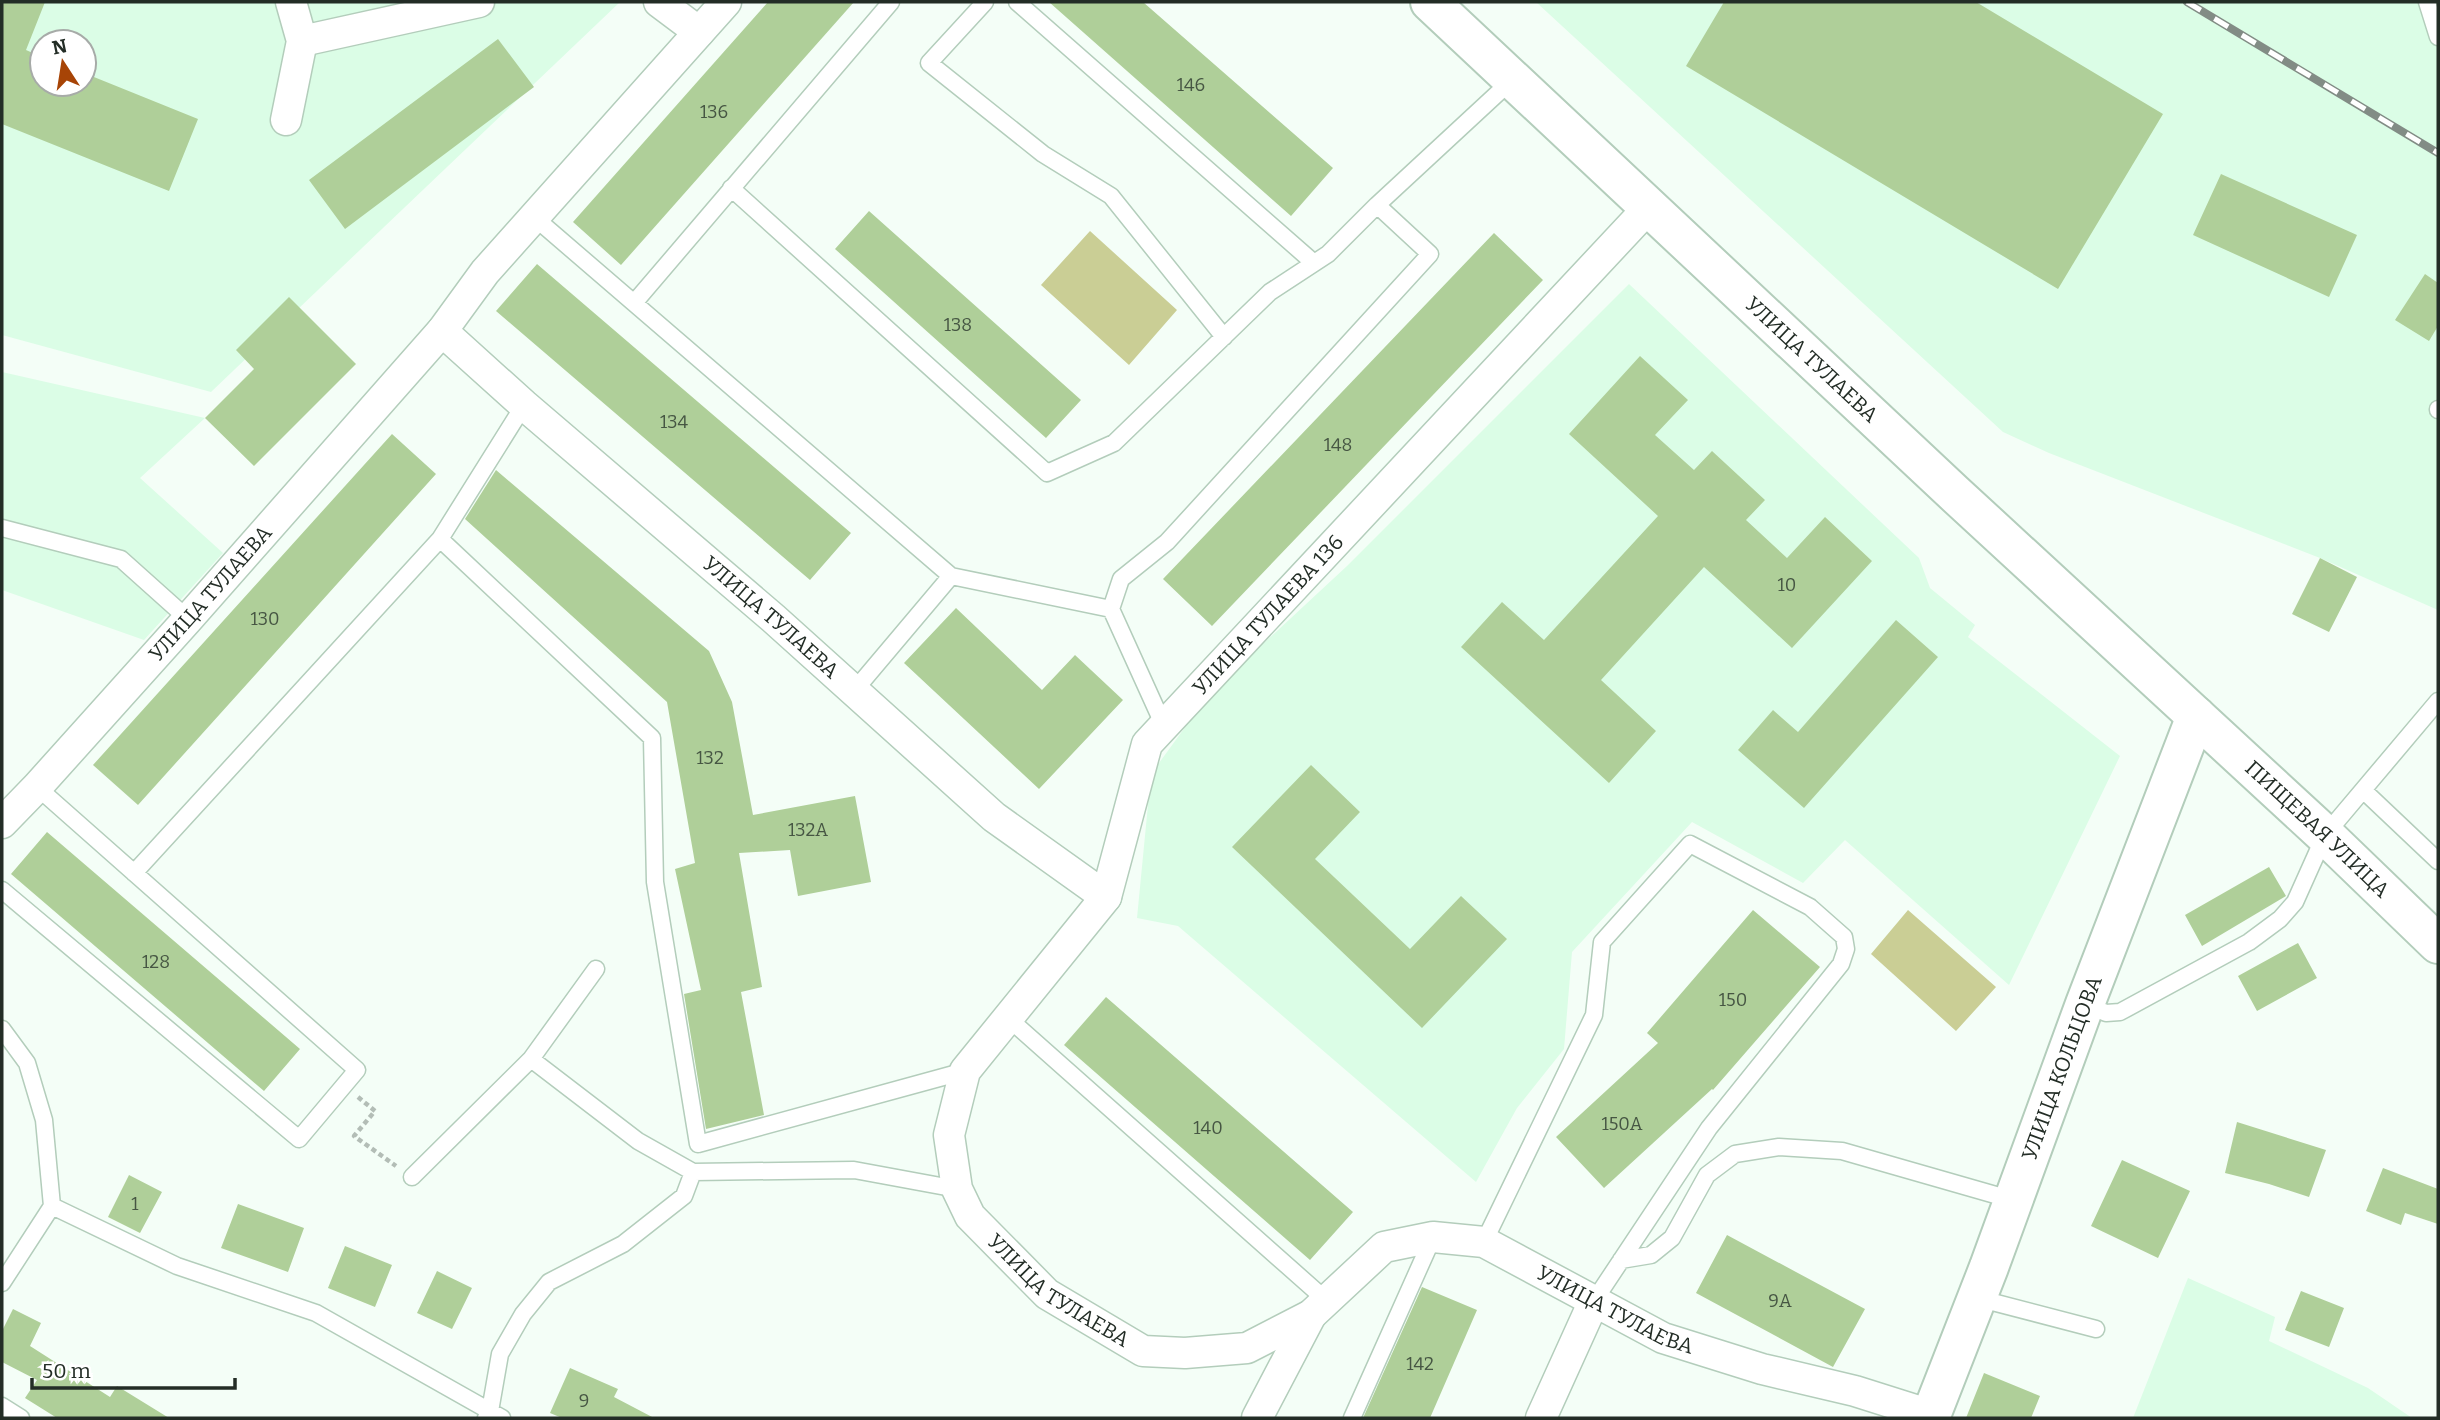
<svg xmlns="http://www.w3.org/2000/svg" width="2440" height="1420" viewBox="0 0 2440 1420" font-family="Bitter,serif">
<rect width="100%" height="100%" fill="#f4fef7"/>
<path fill="#dbfde6" fill-rule="evenodd" d="M2 2H620L211 392 2 335ZM42 42H84V84H42Z
M1536 2H2438V610L2320 558 2049 453 2003 432Z
M1629 284 1919 558 1930 588 1975 625 1968 637 2120 756 2009 985 1845 840 1803 883 1692 822 1572 952 1564 1049 1517 1108 1476 1182 1178 926 1137 918 1151 774 1210 693 1347 566Z
M2 372 205 418 140 478 223 553 144 640 2 590Z
M2188 1278 2275 1317 2269 1341 2368 1388 2412 1418H2133Z"/>
<path fill="#cace95" d="M1090 231 1177 310 1129 365 1041 285Z
M1908 910 1996 987 1956 1031 1871 954Z"/>
<path fill="#afcf99" d="M2 2H45L26 50 42 57V84H84V73L198 119 169 191 2 124Z
M768 2H854L621 265 573 222Z
M1049 2H1143L1333 168 1291 216Z
M1724 2H1976L2163 114 2058 289 1686 66Z
M498 39 534 87 345 229 309 180Z
M2221 174 2357 235 2329 297 2193 235Z
M869 211 1081 400 1046 438 835 249Z
M1494 233 1543 280 1212 626 1163 579Z
M537 264 851 533 810 580 496 311Z
M2425 274 2438 283V326L2429 341 2395 320Z
M289 297 356 364 254 466 205 418 254 369 236 350Z
M1640 356 1688 400 1655 435 1694 470 1712 451 1765 500 1746 520 1787 558 1825 517 1872 561 1792 648 1704 567 1601 680 1656 731 1609 783 1461 647 1502 602 1544 640 1658 516 1569 434Z
M392 434 436 474 138 805 93 765Z
M496 470 709 651 732 702 753 815 855 796 871 882 798 896 790 850 739 853 762 987 741 992 764 1115 706 1129 684 994 701 990 675 869 695 863 667 702 465 519Z
M2320 558 2357 577 2329 632 2292 614Z
M956 608 1042 690 1075 655 1123 700 1039 789 904 663Z
M1896 620 1938 657 1804 808 1738 750 1773 710 1798 732Z
M1311 765 1360 812 1315 859 1410 949 1461 896 1507 939 1422 1028 1232 847Z
M47 832 300 1049 264 1091 11 874Z
M2269 867 2286 896 2202 946 2185 915Z
M1753 910 1820 967 1713 1090 1712 1089 1604 1188 1556 1137 1658 1043 1647 1033Z
M2298 943 2317 978 2257 1011 2238 976Z
M1106 997 1353 1212 1310 1260 1064 1045Z
M2237 1122 2326 1150 2309 1197 2269 1184 2225 1173Z
M2122 1160 2190 1191 2158 1258 2091 1226Z
M2383 1168 2438 1189V1224L2405 1213 2401 1225 2366 1211Z
M129 1175 162 1192 140 1233 108 1217Z
M238 1204 304 1228 288 1272 221 1248Z
M1727 1235 1865 1309 1833 1367 1696 1293Z
M345 1246 392 1265 375 1307 328 1288Z
M437 1271 472 1288 452 1329 417 1313Z
M1422 1287 1477 1310 1430 1418H1363Z
M2301 1291 2344 1308 2329 1347 2285 1330Z
M13 1309 41 1323 30 1346 110 1397 117 1386 169 1418H57L25 1398 37 1380 2 1362V1331Z
M570 1368 618 1389 614 1397 654 1418H562L550 1413Z
M1984 1373 2040 1396 2031 1418H1966Z"/>
<g fill="none" stroke-linecap="round" stroke-linejoin="round">
<g stroke="#b3cdbb" stroke-width="19">
<path id="service" d="M985 2 929 63 1043 154 1111 196 1224 337
M1017 2 1314 263
M2427 2 2438 37
M731 188 1047 473 1114 443 1270 292 1328 254 1377 205 1512 80
M534 217 951 576 1111 609
M634 303 891 2
M2438 409V410
M2 528 121 559 188 619
M440 539 652 738 655 882 698 1144 965 1071
M854 691 951 576
M1164 726 1111 609 1121 579 1167 542 1430 254 1377 205
M2363 790 2438 861
M134 873 440 539 524 405
M2 890 299 1139 357 1070 37 787
M2085 1004 2106 1013 2120 1012 2249 942 2280 919 2295 902 2325 835 2438 701
M1008 1018 1327 1301
M2 1029 27 1063 44 1120 52 1206 2 1283
M531 1059 638 1141 693 1172 854 1170 957 1189
M412 1177 531 1059 596 969
M52 1206 177 1266 316 1313 502 1418
M1484 1242 1594 1015 1602 942 1690 844 1810 907 1844 937 1846 949 1841 964 1709 1128 1594 1301
M1621 1260 1651 1255 1672 1238 1707 1175 1735 1154 1779 1147 1842 1151 2013 1200
M1977 1298 2096 1329
M2 1406 21 1418
M486 1418 490 1411 500 1354 523 1314 549 1282 623 1244 684 1196 693 1172
M1352 1418 1433 1237"/>
</g>
<g stroke="#b3cdbb" stroke-width="33">
<g id="minor">
<path d="M659 2 699 32"/>
<path d="M302 41 479 2"/>
<path d="M286 120 302 41 291 2"/>
<path id="s1" d="M1650 206 1147 744 1106 897 965 1071 949 1135 957 1189 970 1216 1047 1294 1143 1351 1185 1353 1247 1348 1311 1315 1384 1247 1433 1237 1484 1242 1663 1338 1762 1369 1855 1391 1931 1415"/>
<path id="s2" d="M442 331 524 405 773 618 994 817 1106 897"/>
<path id="s3" d="M2 823 37 787 188 619 442 331 485 272 726 2"/>
<path d="M1257 1418 1311 1315"/>
<path d="M1541 1418 1594 1301"/>
</g>
</g>
<g stroke="#b3cdbb" stroke-width="42">
<g id="secondary">
<path id="s4" d="M1430 2 1954 493 2325 835 2438 944"/>
<path id="s5" d="M1930 1418 1989 1267 2085 1004 2196 716"/>
</g>
</g>
<path stroke="#b3bdb6" stroke-width="4.5" stroke-dasharray="5 3.5" stroke-linecap="butt" d="M358 1097 375 1111 354 1136 396 1166"/>
<use href="#service" stroke="#fff" stroke-width="16"/>
<use href="#minor" stroke="#fff" stroke-width="30"/>
<use href="#secondary" stroke="#fff" stroke-width="38"/>
<g stroke="#828c85" stroke-width="8">
<path id="rail" d="M2187 2 2438 153"/>
</g>
<use href="#rail" stroke="#fff" stroke-width="5" stroke-dasharray="16" stroke-linecap="butt"/>
</g>
<g text-anchor="middle" dominant-baseline="central" stroke-width="6" stroke-linejoin="round" paint-order="stroke">
<g font-size="18" fill="#465643">
<text x="1191" y="85">146</text>
<text x="714" y="112">136</text>
<text x="958" y="325">138</text>
<text x="674" y="422">134</text>
<text x="1338" y="445">148</text>
<text x="1787" y="585">10</text>
<text x="265" y="619">130</text>
<text x="710" y="758">132</text>
<text x="808" y="830">132А</text>
<text x="156" y="962">128</text>
<text x="1733" y="1000">150</text>
<text x="1622" y="1124">150А</text>
<text x="1208" y="1128">140</text>
<text x="135" y="1204">1</text>
<text x="1780" y="1301">9А</text>
<text x="1420" y="1364">142</text>
<text x="584" y="1401">9</text>
</g>
<g font-size="21" fill="#232d26" stroke="#fff">
<text stroke="none"><textPath href="#s4" startOffset="523">УЛИЦА ТУЛАЕВА</textPath></text>
<text stroke="none"><textPath href="#s3" startOffset="310">УЛИЦА ТУЛАЕВА</textPath></text>
<text transform="translate(1268 615) rotate(-47)">УЛИЦА ТУЛАЕВА 136</text>
<text stroke="none"><textPath href="#s2" startOffset="436">УЛИЦА ТУЛАЕВА</textPath></text>
<text stroke="none"><textPath href="#s4" startOffset="1213">ПИЩЕВАЯ УЛИЦА</textPath></text>
<text stroke="none"><textPath href="#s5" startOffset="374">УЛИЦА КОЛЬЦОВА</textPath></text>
<text stroke="none"><textPath href="#s1" startOffset="1386">УЛИЦА ТУЛАЕВА</textPath></text>
<text stroke="none"><textPath href="#s1" startOffset="2016">УЛИЦА ТУЛАЕВА</textPath></text>
</g>
</g>
<rect width="2440" height="1420" fill="none" stroke="#232d26" stroke-width="7"/>
<g transform="translate(63 63) rotate(348)"><circle r="33" fill="#ffffff" stroke="#a7aba8" stroke-width="2"/>
<path d="M0-5L12 26L0 18L-12 26Z" fill="#a74406"/>
<text y="-10" font-size="19" font-weight="bold" text-anchor="middle" fill="#232d26">N</text>
</g>
<path d="M32 1378v10h203v-10" fill="none" stroke="#232d26" stroke-width="3.5"/>
<text x="42" y="1378" font-size="21" fill="#232d26" stroke="#ffffff" stroke-width="5" paint-order="stroke">50 m</text>
</svg>
